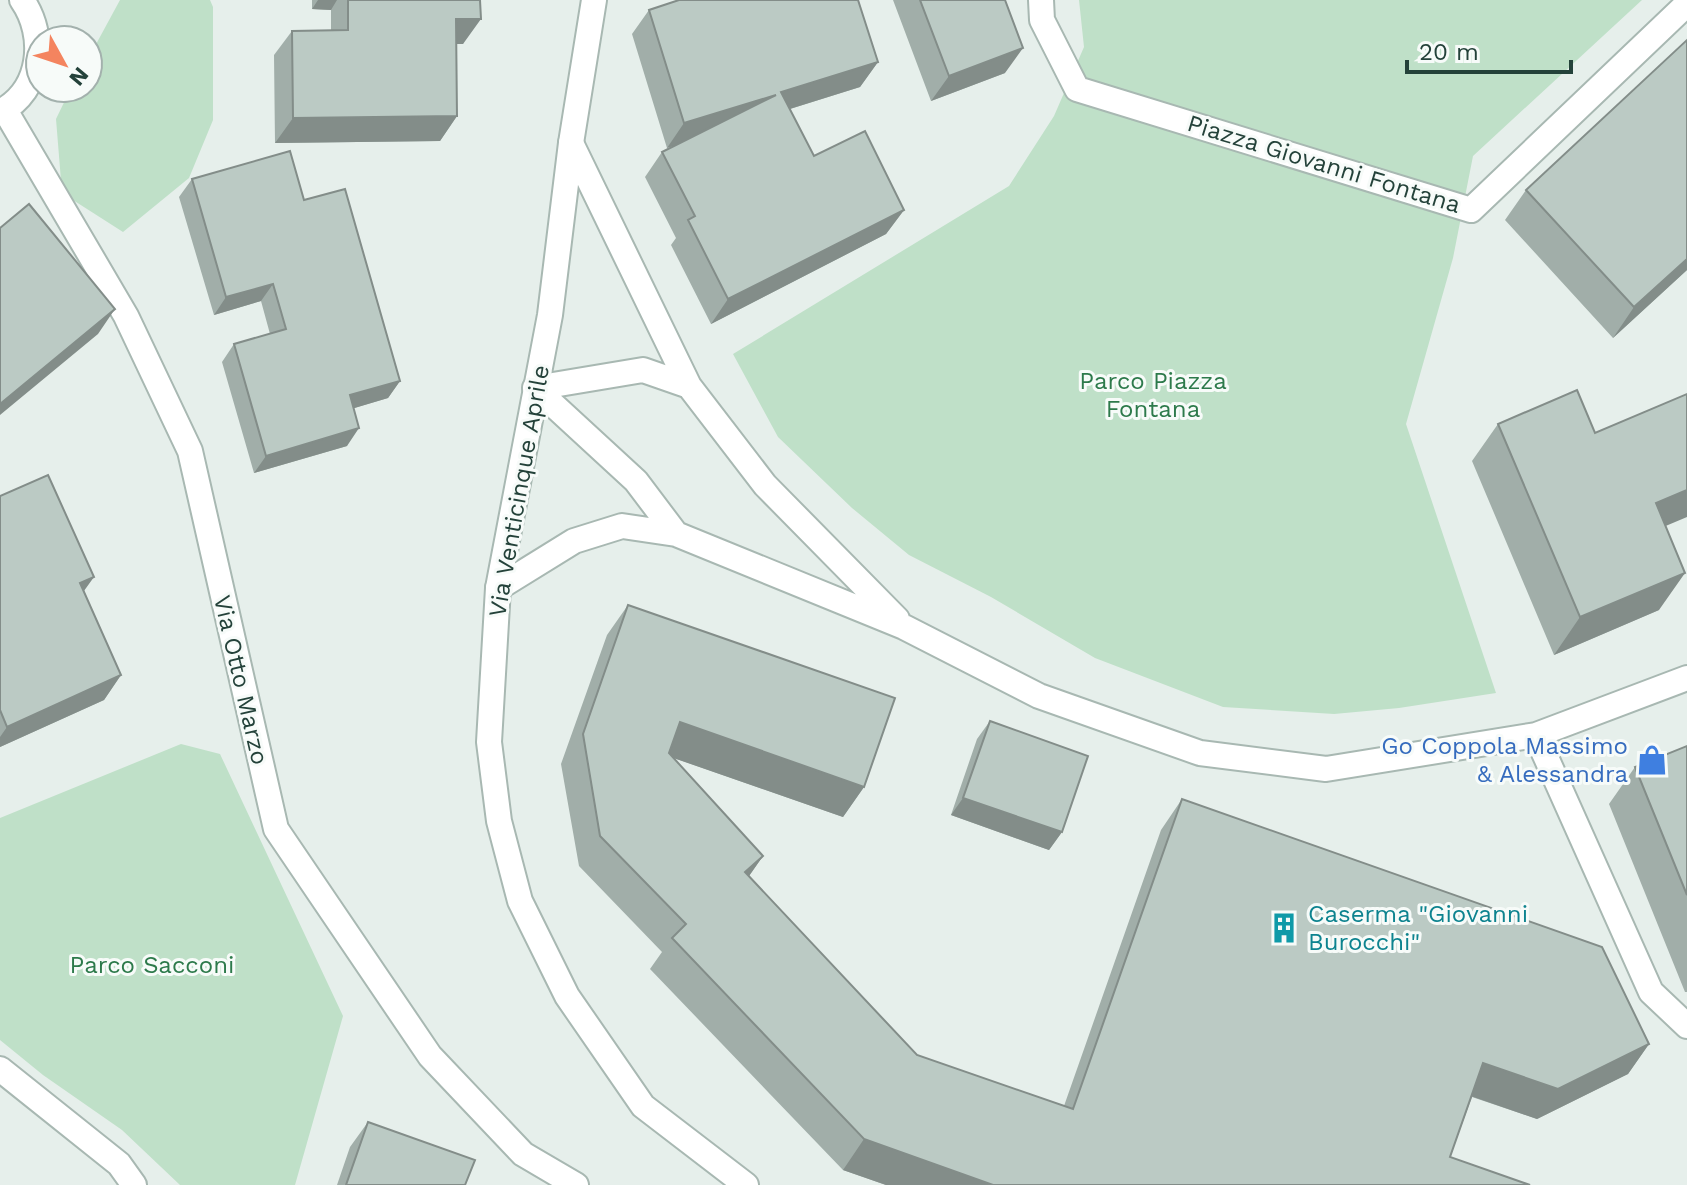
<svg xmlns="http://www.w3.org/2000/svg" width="1687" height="1185" viewBox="0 0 1687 1185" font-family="'Work Sans',sans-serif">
<rect width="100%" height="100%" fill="#e6efeb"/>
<path fill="#bfe0c8" d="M120 0H210L213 7V120L189 178 123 232 62 193 56 119 71 88H88V59Z
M1079 0H1642L1473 156 1453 258 1406 424 1496 693 1399 708 1334 714 1223 707 1095 658 991 597 909 555 852 508 778 437 733 354 1009 186 1054 116 1084 47Z
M181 744 220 754 343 1016 295 1185H180L122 1130 43 1075 0 1040V818Z"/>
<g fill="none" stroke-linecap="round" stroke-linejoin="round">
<g stroke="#a8b8b2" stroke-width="28">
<path id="minor" d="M1041 0 1042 20 1077 89 1471 210 1687 4
M5 110 126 316 190 451 276 829 430 1056 523 1154 576 1185
M0 112C42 90 47 36 22 0
M571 143 689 386 765 485 897 619
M535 388 636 481 676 534
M535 388 643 370 689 386
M498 588 574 541 622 526 676 534 904 627 1039 696 1200 753 1326 769 1536 735 1687 678
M1536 735 1651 992 1687 1026
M0 1069 119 1164 134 1185"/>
</g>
<g stroke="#a8b8b2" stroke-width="28">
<path id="tertiary" d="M594 0 571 143 550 315 498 588 489 742 499 821 520 901 567 996 643 1106 746 1185"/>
</g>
<use href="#minor" stroke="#fff" stroke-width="24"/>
<use href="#tertiary" stroke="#fff" stroke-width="24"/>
</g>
<path fill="#a1aea9" d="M312 0H480L463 44H457V116L440 141 275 143 274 55 292 31 331 30V10L312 9Z
M893 0H1005V73L931 101Z
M649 10 878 62 860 87 790 109 814 156 904 210 886 234 711 324 671 245 676 238 645 177 662 152 677 144 667 148 632 34Z
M192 179 304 200 400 381 388 398 354 408 347 446 254 473 222 362 234 344 270 334 261 301 214 315 179 197Z
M1526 190 1687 270 1613 338 1505 220Z
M1498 424 1595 433 1665 526 1659 610 1554 655 1472 461Z
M0 496 84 591 121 675 104 700 0 747Z
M628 605 864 787 843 817 674 758 763 856 749 876 917 1055 1064 1106 1161 830 1182 799 1649 1044 1628 1074 1537 1119 1472 1097 1450 1157 1530 1185H886L843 1170 650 969 662 952 579 866 561 764 607 635Z
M990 721 1062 832 1049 850 951 815 977 739Z
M1687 746V992H1685L1609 804 1635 767Z
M368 1122 465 1185H337L350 1147Z"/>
<path fill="#838d89" d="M318 0H337L331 10 312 9Z
M456 19H481L463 44H439Z
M1023 48 1005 73 931 101 949 76Z
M878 62 860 87 764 117 781 92Z
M776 95 758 120 667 148 684 123Z
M457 116 440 141 275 143 293 118Z
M904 210 886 234 711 324 728 299Z
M1687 259V270L1613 338 1634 307Z
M273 284 261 301 214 315 226 297Z
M115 309 98 334 0 415V404Z
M400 381 388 398 338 413 350 395Z
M359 428 347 446 254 473 266 456Z
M1687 490V517L1630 541 1656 503Z
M1685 573 1659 610 1554 655 1580 617Z
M94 577 76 602 80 583Z
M121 675 104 700 0 747V737L7 727Z
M680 722 864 787 843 817 659 753Z
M963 798 1062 832 1049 850 951 815Z
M763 856 742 886 745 872Z
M1649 1044 1628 1074 1537 1119 1462 1093 1483 1063Z
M864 1139 993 1185H886L843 1170Z"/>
<path fill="#bbcac4" stroke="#838d89" stroke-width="2" d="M348 0H480L481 19H456L457 116 293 118 292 31 348 30Z
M679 0H858L878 62 781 92 814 156 865 131 904 210 728 299 688 220 695 216 662 152 776 95 684 123 649 10Z
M920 0H1005L1023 48 949 76Z
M1687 40V259L1634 307 1526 190Z
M290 151 304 200 345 189 400 381 350 395 359 428 266 456 234 344 286 329 273 284 226 297 192 179Z
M29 204 115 309 0 404V228Z
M1577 390 1595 433 1687 394V490L1656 503 1685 573 1580 617 1498 424Z
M48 475 94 577 80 583 121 675 7 727 0 710V496Z
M628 605 895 698 864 787 680 722 669 753 763 856 745 872 917 1055 1073 1109 1182 799 1602 947 1649 1044 1558 1089 1483 1063 1450 1157 1530 1185H993L864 1139 672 938 686 924 600 836 583 734Z
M990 721 1088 756 1062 832 963 798Z
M1687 746V895L1635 767Z
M368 1122 475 1160 465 1185H346Z"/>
<defs>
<g id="shop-bare" transform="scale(2.4)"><path d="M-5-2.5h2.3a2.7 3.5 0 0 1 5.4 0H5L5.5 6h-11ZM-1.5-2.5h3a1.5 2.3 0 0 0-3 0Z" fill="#3f7fe0" stroke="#f7fbf9" stroke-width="2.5" paint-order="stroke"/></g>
<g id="building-bare" transform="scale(2.4)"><path d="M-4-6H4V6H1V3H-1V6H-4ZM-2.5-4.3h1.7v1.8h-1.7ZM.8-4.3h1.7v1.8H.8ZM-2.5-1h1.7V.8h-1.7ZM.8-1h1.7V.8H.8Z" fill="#0f9aa8" stroke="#f7fbf9" stroke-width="2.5" paint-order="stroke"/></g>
</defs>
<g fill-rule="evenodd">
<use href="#shop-bare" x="1652" y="760"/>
<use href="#building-bare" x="1284" y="928"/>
</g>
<g text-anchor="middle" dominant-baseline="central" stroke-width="6" stroke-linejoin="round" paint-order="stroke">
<g font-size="24" fill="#24423a" stroke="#f7fbf9">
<text transform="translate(1324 164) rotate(17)">Piazza Giovanni Fontana</text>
<text transform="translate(519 491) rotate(-80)">Via Venticinque Aprile</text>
<text transform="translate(241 680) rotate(77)">Via Otto Marzo</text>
</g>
<g font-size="24" fill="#2d7a4b" stroke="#f7fbf9">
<text x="1153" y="381">Parco Piazza<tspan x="1153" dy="28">Fontana</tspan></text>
<text x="152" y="965">Parco Sacconi</text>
</g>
<g font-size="24" fill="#366cbe" stroke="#f7fbf9" text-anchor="end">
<text x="1628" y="746">Go Coppola Massimo<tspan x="1628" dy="28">&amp; Alessandra</tspan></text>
</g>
<g font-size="24" fill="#0d838f" stroke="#f7fbf9" text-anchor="start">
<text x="1308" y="914">Caserma "Giovanni<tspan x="1308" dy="28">Burocchi"</tspan></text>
</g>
</g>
<g transform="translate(64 64) rotate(130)"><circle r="38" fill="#f7fbf9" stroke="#a3b1ad" stroke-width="2"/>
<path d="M0-6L14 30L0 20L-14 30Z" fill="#f4845f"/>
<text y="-12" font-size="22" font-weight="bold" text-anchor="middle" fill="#24423a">N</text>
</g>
<path d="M1407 60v12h164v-12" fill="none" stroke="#24423a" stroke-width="4"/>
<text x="1419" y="60" font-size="24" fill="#24423a" stroke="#f7fbf9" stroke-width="6" paint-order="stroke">20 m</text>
</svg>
